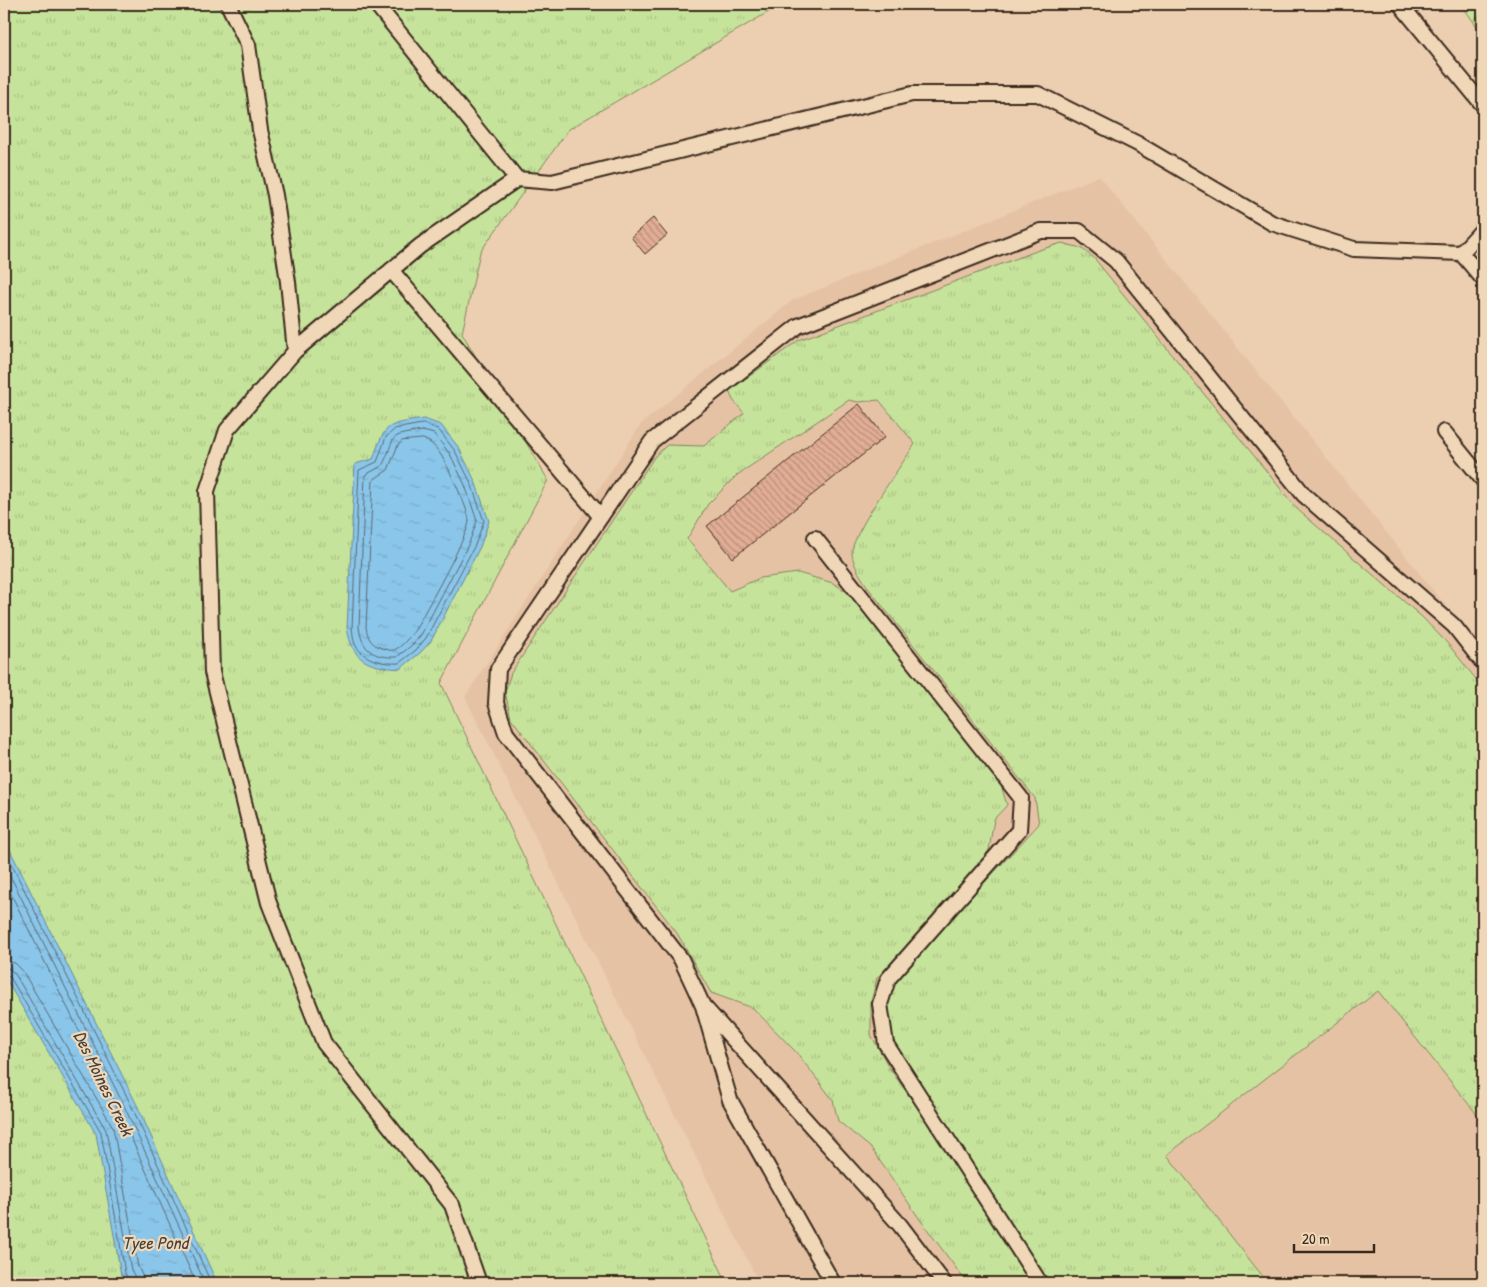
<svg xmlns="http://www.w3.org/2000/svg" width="1487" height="1287" viewBox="0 0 1487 1287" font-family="'Patrick Hand',sans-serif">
<defs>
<pattern id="grass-tufts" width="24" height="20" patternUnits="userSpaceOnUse" patternTransform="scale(1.25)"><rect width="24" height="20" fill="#c6e39b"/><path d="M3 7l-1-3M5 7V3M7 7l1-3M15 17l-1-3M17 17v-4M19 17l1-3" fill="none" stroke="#abc385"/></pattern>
<pattern id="forest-firs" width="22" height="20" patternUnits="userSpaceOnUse" patternTransform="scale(1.25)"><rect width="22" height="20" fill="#c6e39b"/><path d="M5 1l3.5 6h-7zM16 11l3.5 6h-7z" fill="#abc385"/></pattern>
<pattern id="water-ripples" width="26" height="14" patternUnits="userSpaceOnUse" patternTransform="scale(1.25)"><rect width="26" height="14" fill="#8ac6ea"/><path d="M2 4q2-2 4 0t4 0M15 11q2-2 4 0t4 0" fill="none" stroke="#78aac8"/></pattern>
<pattern id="building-back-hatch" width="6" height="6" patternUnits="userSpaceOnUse" patternTransform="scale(1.25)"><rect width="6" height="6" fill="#e2ad95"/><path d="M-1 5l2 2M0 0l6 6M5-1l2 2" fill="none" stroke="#b88d79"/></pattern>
</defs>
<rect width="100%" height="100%" fill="#eccfb0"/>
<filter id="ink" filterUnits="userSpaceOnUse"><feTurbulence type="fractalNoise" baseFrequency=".02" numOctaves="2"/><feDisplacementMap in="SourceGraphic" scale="10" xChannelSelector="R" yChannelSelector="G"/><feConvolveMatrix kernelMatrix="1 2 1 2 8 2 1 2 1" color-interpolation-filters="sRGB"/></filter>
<g filter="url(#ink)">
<path fill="#e6c2a5" d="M1099 176 1483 652V1283H759L465 697 641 424 793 300Z"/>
<path fill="url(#grass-tufts)" stroke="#80865c" d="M4 4H782L569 129 480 252 462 333 548 480 441 683 727 1283H4Z
M1062 243 1081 248 1094 258 1297 509 1422 617 1448 644 1483 688V1122L1378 991 1167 1155 1268 1283H1049L907 1062 895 1049 888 1024 887 1001 897 977 1039 824 1035 798 869 589C862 578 854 568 852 554 849 537 903 463 915 444L879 400 858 402 849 400 737 475 708 504 687 539 730 591 760 578 798 573 833 583 853 596 996 769 1007 805 994 819 989 850 972 877 877 978 871 1002V1035L890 1069 956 1162 992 1221 1033 1283H967L919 1218 871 1148 838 1121 833 1100 797 1053 753 1008 711 993 677 933 511 718 505 692 511 673 655 456 667 445 704 446 744 413 733 400 729 391 799 340 1039 250Z"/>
<path fill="url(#forest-firs)" stroke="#80865c" d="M1461 4H1483V35Z"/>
<path fill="url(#water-ripples)" stroke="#6a8898" d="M424 419 441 425 459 448 475 481 489 521 480 547 431 641 420 653 400 669C367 666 353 662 347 628L355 464 373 459C386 422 386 425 424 419Z
M4 838 137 1105 217 1283H126L121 1275 96 1134 4 976Z"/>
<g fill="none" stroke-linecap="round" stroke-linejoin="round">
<path stroke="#5b6870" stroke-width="1" d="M423 424 438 429 455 451 471 483 484 521 475 545 426 638 416 650 399 663C383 664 363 660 355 644 353 640 353 633 352 628L359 470 377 462 386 437 395 429Z
M423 431 434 434 450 454 465 485 477 521 469 543 421 635 412 645 397 657C373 658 362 650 359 627L365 475 382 466C398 436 383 436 423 431Z
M423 439C436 443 443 458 449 470 454 481 468 509 469 520 470 533 424 613 415 630 410 636 402 647 394 650 390 651 385 649 382 648 370 644 368 638 366 627L373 480 388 470 398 445 402 441Z
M4 849 132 1107 211 1283
M4 863 126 1110 205 1283
M4 880 120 1113 196 1283
M4 961 15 963 22 970 113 1127 138 1267 142 1275 144 1283
M4 968 10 969 15 974 106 1130 131 1270 135 1277 136 1283
M4 974 10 977 101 1132 125 1273 130 1283"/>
</g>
<path fill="url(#building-back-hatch)" stroke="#3b2a1e" d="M653 218 667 235 645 254 631 237Z
M859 404 885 437 733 558 707 526Z"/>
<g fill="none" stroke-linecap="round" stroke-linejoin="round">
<g stroke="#3b2a1e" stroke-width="18">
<path id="service" d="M228 4 248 45 260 130 275 195 288 282 295 351
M376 4 517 179
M1400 4 1483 105
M1461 253 1483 279
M391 270 601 517
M1444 432 1483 480
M815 538 1021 798 1019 830 888 979 880 1004 886 1044 1040 1283
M705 1008 900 1225 944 1283
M479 1283 452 1205 324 1043 269 903 212 672 207 491 227 430 295 351 420 246 517 179 552 182 912 94H1038L1138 144 1272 223 1354 249 1461 253 1483 229
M833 1283 730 1100 703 1006 681 959 506 733 496 703 498 669 652 441 798 326 1041 231H1079L1116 261 1304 495 1454 626 1483 663"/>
</g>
<use href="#service" stroke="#efd7b7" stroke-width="14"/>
</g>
</g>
<g text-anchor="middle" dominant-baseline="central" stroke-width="4.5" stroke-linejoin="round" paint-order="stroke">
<g font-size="18" font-style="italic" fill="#47413d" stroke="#efd7b7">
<text transform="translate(104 1083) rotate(64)">Des Moines Creek</text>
<text x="155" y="1242">Tyee Pond</text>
</g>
</g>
<rect width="1487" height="1287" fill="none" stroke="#efd7b7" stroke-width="20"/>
<rect x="10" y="10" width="1467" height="1267" fill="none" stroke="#3b2a1e" stroke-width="2" filter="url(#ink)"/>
<path d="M1294 1244v8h80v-8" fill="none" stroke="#3b2a1e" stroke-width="2.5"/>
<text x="1302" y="1244" font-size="15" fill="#3b2a1e" stroke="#efd7b7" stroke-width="4" paint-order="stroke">20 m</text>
</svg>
